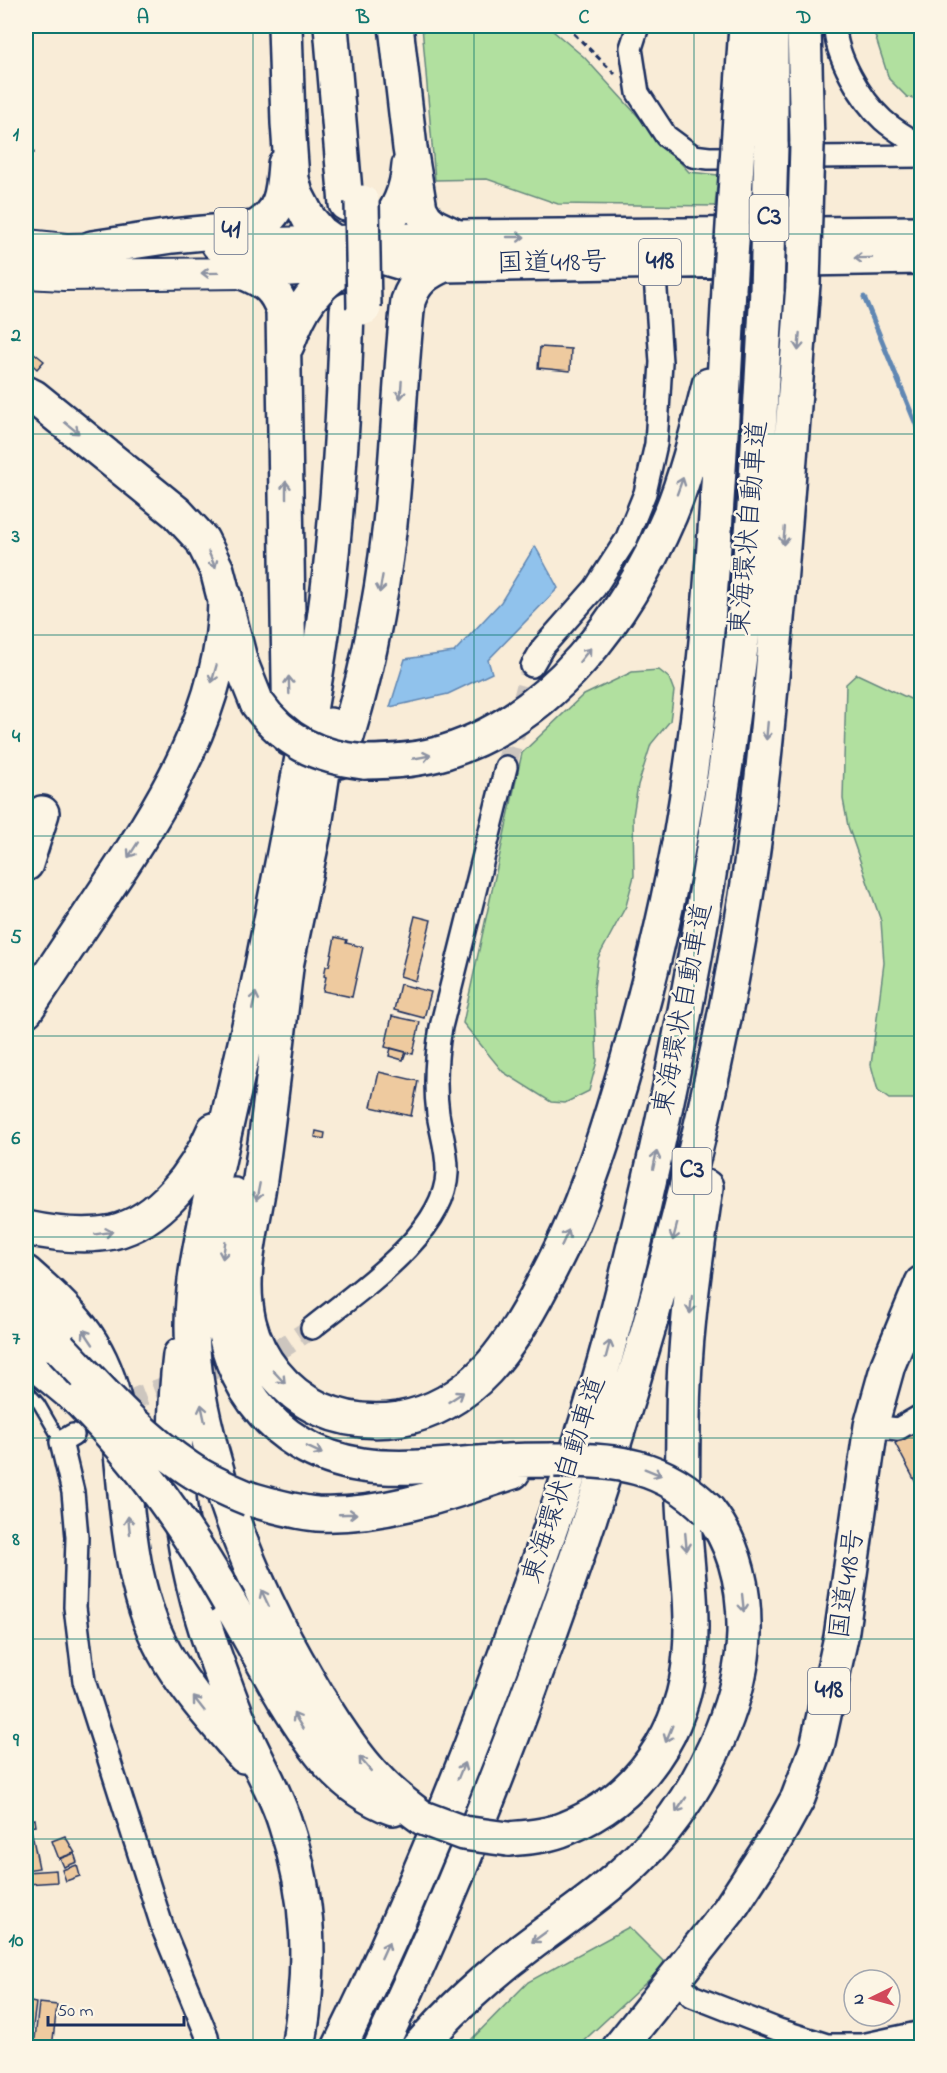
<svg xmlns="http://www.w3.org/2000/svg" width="947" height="2073" viewBox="0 0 947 2073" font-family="'Indie Flower','Klee One',sans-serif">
<rect width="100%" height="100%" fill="#f9ecd7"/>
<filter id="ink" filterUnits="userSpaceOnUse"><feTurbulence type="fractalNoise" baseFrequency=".0167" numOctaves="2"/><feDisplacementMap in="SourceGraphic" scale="12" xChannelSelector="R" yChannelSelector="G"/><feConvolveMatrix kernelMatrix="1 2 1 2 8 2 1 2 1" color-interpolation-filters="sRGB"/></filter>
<g filter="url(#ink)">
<path fill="#b1e09f" stroke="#66887e" stroke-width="1.5" d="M422 26H547L584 57 689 172 718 175 715 206 558 204 487 179 435 180Z
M872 26H921V99L907 97 889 79Z
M659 670 669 678 674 691 670 721 651 744 638 785 633 816 634 876 626 906 598 958 594 988 597 1061 589 1091 565 1103 551 1102 503 1072 463 1023 522 753 582 696 632 672Z
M857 674 921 704 922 1095 916 1099H889L878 1091 871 1065 884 963 881 921 848 826 843 799 846 684Z
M629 1927 666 1964 577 2047 463 2048 528 1982Z"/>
<path fill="#90c2ec" stroke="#6187b3" stroke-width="1.5" d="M535 546 558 588 488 660 492 673 448 694 390 707 405 659 454 652 501 602Z"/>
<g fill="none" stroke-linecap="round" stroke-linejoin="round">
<path stroke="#6187b3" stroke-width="5" d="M864 297 922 439"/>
</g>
<path fill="#eeca9f" stroke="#1b2f5e" stroke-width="1.5" d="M26 126 34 153 26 155Z
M540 347 571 349 570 371 538 368Z
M28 348 44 361 37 369 26 359V352Z
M415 916 431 920 416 981 400 976Z
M335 937 347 940 346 943 363 947 352 997 323 991 326 977 324 976 326 966H329Z
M400 984 431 992 424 1018 394 1010Z
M392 1016 420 1022 413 1054 385 1047Z
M391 1048 406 1052 403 1060 389 1056Z
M379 1072 418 1081 411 1116 371 1107Z
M316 1131 325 1133 324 1139 315 1137Z
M921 1429 922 1482 917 1485 895 1443Z
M35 1819 36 1826 26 1827V1821Z
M31 1829 39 1868 26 1870V1830Z
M65 1836 75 1853 59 1859 52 1841Z
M74 1853 77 1862 64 1867 60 1858Z
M77 1865 80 1876 66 1881 62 1870Z
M56 1870 57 1882 26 1884V1872Z
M26 2001 36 2003 30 2048H26Z
M39 2003 57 2005 52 2048H34Z"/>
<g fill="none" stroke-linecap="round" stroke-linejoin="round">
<path stroke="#cdc6bf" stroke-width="21" stroke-dasharray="21 10" stroke-linecap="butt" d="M506 767 532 666
M73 1435 103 1412 141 1396 207 1371 285 1346 312 1328"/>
<g stroke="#1b2f5e" stroke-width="15">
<path id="lane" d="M26 1389 39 1404 61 1442"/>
</g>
<g stroke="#1b2f5e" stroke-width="26">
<path id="street" d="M638 26 631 48 638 93 666 136 693 156 709 158 922 156
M835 26C835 55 861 100 883 120 894 130 909 138 922 147
M532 666 543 647 595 588 626 540 645 493 656 444 661 362 654 262
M312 1328C355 1293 445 1234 447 1173 448 1153 441 1133 438 1114 434 1084 436 1056 441 1027L506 767
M871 1426 898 1429 922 1415
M73 1435 61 1442 73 1492 77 1537 75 1607 84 1681 163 1929 207 2036 209 2048
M675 1979 692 1996 779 2030 827 2045H862L922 2032"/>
</g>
<g stroke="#1b2f5e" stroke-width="34">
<path id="secondary" d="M26 245 66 249 115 248
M217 245 457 237
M26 273 64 275 245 273 334 268"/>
</g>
<g stroke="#1b2f5e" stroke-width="38">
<path id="highway" d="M285 26 288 123 292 179 296 194 309 219 321 233 335 243 399 262 444 265 922 257
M331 26 346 204
M396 26 410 148 420 209 426 219 434 226 457 237 922 233
M771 26V146
M804 26 807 145
M738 147 746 26
M92 248 172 236 255 228C282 213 283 192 285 164
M311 269C362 245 404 229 409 165
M245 273C266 282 275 288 283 310L290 739
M347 310C344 406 339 502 327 597 311 721 286 843 262 966 246 1044 226 1121 210 1200 201 1242 192 1282 192 1325 192 1358 197 1389 204 1420 224 1511 260 1598 307 1678 328 1715 351 1752 380 1782 393 1796 408 1807 423 1818
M287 345C302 304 313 289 348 264
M26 393 34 397 177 513 202 540 217 570 241 663 257 703
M339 761C365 685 381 604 390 524 398 450 400 375 408 301 415 281 425 273 444 265
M364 762C391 762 419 760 445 752 554 718 627 615 670 515 687 474 698 428 709 385
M26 864 42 813
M286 968C278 1036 271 1104 261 1172 255 1222 237 1271 249 1322 258 1359 285 1393 320 1409 345 1420 372 1423 399 1419 473 1406 511 1346 543 1284 554 1263 565 1242 574 1220 599 1159 618 1096 635 1033 653 967 669 900 681 832 712 653 719 470 729 289
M281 990 314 832 330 725
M26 1010C51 972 77 934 102 896 162 807 226 707 225 596
M234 1195C228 1223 220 1253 220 1281 218 1373 267 1450 362 1465 405 1471 451 1464 494 1462 514 1460 534 1460 554 1460
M26 1228C54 1234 84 1238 113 1232 160 1221 196 1173 214 1130
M26 1273C70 1312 99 1339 114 1399 129 1487 122 1583 170 1662 191 1696 218 1725 244 1756
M26 1313 60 1348
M180 1355C168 1453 180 1557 213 1651 223 1678 232 1706 244 1732 257 1762 275 1791 285 1823 311 1900 312 1969 298 2048
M26 1356 80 1401
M250 1499C271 1505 294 1512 317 1514 385 1517 449 1493 513 1472
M229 1602C248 1634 265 1667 284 1699 312 1745 340 1789 393 1808
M508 1839C528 1837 548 1836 566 1828 639 1799 685 1731 690 1653 694 1603 685 1553 683 1503 682 1476 683 1449 683 1422 683 1343 695 1264 706 1187
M339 2048C411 1903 471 1752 525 1600 555 1517 585 1433 608 1348 670 1117 713 883 741 647 755 529 760 409 767 291
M380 2048C450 1901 510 1749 563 1597 643 1368 708 1135 746 896 760 811 768 726 775 641 786 522 794 403 803 284
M418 2048C451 2009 488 1976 528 1946 565 1918 605 1892 638 1859 674 1824 703 1777 722 1730 734 1700 743 1667 744 1634 745 1589 737 1546 708 1510
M619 2048 729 1910 776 1838 798 1798 817 1747 841 1637 871 1426 888 1365 922 1283"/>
</g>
<path stroke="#1b2f5e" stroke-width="3" stroke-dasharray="6 4.5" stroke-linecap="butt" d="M566 26 615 74"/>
<use href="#lane" stroke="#fcf5e5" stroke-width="10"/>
<use href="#street" stroke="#fcf5e5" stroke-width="21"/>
<use href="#secondary" stroke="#fcf5e5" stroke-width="30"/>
<use href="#highway" stroke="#fcf5e5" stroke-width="33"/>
<g stroke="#1b2f5e" stroke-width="38" stroke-linecap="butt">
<path id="highway-bridge" d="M362 202 364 308
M803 284 807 145
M729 289 738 147
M767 291 771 146
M257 703C284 742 318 757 364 762
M60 1348C100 1390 139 1435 188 1468 207 1481 228 1490 250 1499
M80 1401C142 1464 185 1525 229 1602
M554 1460C615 1459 664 1465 708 1510
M423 1818 463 1833 508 1839"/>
</g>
<use href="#highway-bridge" stroke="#fcf5e5" stroke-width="33"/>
</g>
<defs><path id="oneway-shaft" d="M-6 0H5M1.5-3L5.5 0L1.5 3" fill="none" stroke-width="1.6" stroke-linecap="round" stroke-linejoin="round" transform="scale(1.5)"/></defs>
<g stroke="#8c92a2">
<use href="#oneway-shaft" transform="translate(516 237)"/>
<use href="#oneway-shaft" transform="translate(863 258) rotate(179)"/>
<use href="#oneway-shaft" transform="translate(210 273) rotate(179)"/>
<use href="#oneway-shaft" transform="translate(799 342) rotate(94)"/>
<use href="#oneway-shaft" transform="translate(401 390) rotate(94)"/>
<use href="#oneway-shaft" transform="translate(72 428) rotate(39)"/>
<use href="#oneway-shaft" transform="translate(680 486) rotate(-70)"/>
<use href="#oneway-shaft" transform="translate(286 490) rotate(-90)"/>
<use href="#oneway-shaft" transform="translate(784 536) rotate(95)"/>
<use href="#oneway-shaft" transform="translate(212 560) rotate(67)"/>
<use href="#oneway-shaft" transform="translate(381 584) rotate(100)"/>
<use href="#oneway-shaft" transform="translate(585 655) rotate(-51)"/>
<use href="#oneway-shaft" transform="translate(214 674) rotate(106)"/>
<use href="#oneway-shaft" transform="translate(289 685) rotate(-92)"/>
<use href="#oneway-shaft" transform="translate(767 731) rotate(95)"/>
<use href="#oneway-shaft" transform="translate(422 757) rotate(-11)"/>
<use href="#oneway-shaft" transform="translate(133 850) rotate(123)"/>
<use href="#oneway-shaft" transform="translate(254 1001) rotate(-78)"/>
<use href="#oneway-shaft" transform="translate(655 1160) rotate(-78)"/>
<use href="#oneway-shaft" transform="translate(258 1192) rotate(101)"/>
<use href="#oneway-shaft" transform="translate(675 1232) rotate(105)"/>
<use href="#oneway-shaft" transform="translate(104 1233) rotate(-9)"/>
<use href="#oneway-shaft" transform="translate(565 1238) rotate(-65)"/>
<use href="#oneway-shaft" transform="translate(224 1250) rotate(99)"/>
<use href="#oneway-shaft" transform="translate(691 1305) rotate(96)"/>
<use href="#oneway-shaft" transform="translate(88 1337) rotate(-124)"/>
<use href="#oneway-shaft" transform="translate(608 1349) rotate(-75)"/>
<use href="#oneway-shaft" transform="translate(279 1377) rotate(47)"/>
<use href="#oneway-shaft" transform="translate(456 1397) rotate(-33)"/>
<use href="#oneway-shaft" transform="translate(203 1413) rotate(-102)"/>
<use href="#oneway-shaft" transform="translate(314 1450) rotate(25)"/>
<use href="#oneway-shaft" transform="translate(653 1472) rotate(22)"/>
<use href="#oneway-shaft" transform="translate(348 1514) rotate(-2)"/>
<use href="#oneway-shaft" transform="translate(129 1525) rotate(-96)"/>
<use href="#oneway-shaft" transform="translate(686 1542) rotate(85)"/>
<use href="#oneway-shaft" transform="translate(265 1598) rotate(-115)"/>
<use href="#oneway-shaft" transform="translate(743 1603) rotate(84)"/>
<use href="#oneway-shaft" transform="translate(199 1704) rotate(-128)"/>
<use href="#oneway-shaft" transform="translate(298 1721) rotate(-121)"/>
<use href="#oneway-shaft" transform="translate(669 1734) rotate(112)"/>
<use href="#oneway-shaft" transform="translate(365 1764) rotate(-130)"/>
<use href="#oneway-shaft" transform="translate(461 1771) rotate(-68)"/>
<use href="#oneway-shaft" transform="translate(681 1805) rotate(124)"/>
<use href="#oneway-shaft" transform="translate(539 1937) rotate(144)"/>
<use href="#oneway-shaft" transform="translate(385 1950) rotate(-66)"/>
</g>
</g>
<path fill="none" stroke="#0f766e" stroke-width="1.5" stroke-opacity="0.55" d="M253 26V2048M474 26V2048M694 26V2048M26 234H922M26 434H922M26 635H922M26 836H922M26 1036H922M26 1237H922M26 1438H922M26 1639H922M26 1839H922"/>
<g text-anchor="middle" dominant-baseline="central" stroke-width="5" stroke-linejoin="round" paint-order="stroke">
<g fill="#fcf5e5" stroke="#5e6a86" stroke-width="1.5">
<rect x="749.5" y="195" width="39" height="46" rx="4.5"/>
<rect x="214.5" y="208" width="33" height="46" rx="4.5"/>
<rect x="639" y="239" width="42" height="46" rx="4.5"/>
<rect x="672.5" y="1148" width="39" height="46" rx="4.5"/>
<rect x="808" y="1668" width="42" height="46" rx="4.5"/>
</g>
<g font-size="26" font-weight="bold" fill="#1b2f5e">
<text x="769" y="218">C3</text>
<text x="231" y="231">41</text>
<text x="660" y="262">418</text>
<text x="692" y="1171">C3</text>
<text x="829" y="1691">418</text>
</g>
<g font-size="27" fill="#1b2f5e" stroke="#fcf5e5">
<text transform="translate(552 264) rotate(-1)">国道418号</text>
<text transform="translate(750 528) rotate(-85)">東海環状自動車道</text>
<text transform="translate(684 1009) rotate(-79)">東海環状自動車道</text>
<text transform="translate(565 1480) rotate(-72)">東海環状自動車道</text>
<text transform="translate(848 1584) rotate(-82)">国道418号</text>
</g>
</g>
<rect width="947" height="2073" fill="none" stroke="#fcf5e5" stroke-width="66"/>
<g transform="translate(872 1998) rotate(265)"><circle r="28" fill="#fcf5e5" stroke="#a2a6af" stroke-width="1.5"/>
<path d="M0-4.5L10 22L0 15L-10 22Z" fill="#d1495b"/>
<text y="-9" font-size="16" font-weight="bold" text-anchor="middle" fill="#1b2f5e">N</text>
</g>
<path d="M48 2016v9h136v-9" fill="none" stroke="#1b2f5e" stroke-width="3"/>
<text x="57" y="2016" font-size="18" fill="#1b2f5e" stroke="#fcf5e5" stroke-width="4.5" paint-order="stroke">50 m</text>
<rect x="33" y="33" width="881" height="2007" fill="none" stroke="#0f766e" stroke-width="2"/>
<g font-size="20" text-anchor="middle" font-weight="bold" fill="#0f766e">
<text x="143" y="23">A</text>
<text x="363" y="23">B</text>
<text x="584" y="23">C</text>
<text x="804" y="23">D</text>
<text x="16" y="140">1</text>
<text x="16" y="341">2</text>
<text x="16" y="542">3</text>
<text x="16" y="742">4</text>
<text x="16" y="943">5</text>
<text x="16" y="1144">6</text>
<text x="16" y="1344">7</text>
<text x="16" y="1545">8</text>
<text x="16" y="1746">9</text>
<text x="16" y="1946">10</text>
</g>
</svg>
